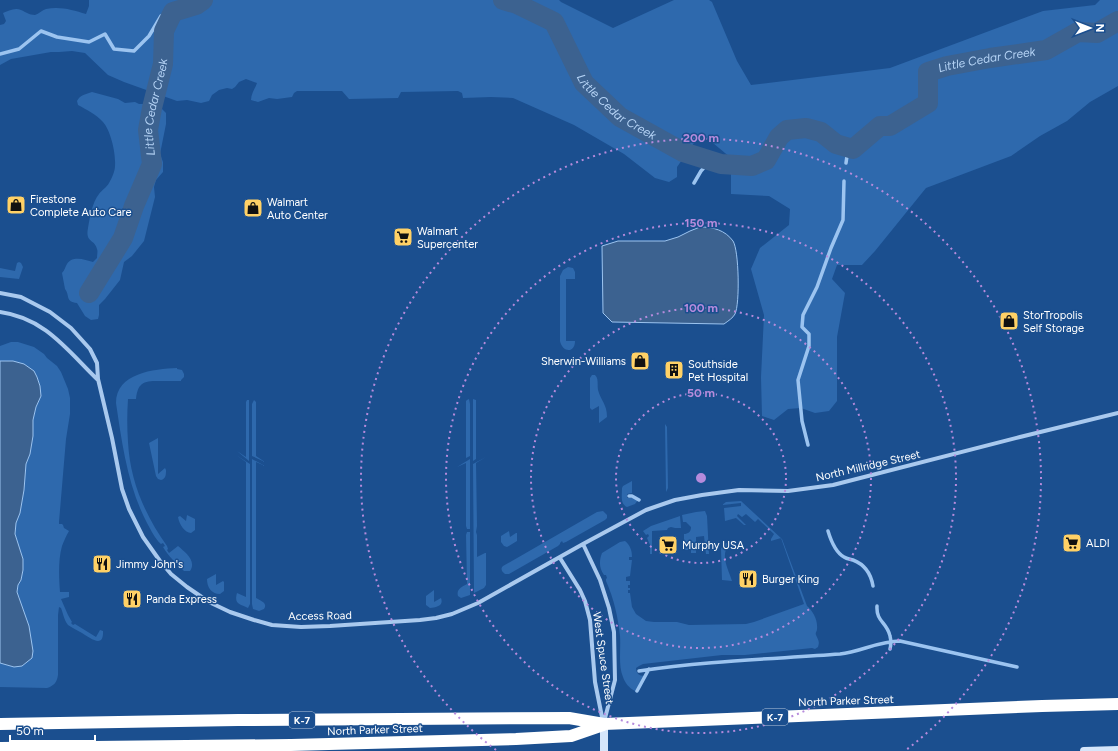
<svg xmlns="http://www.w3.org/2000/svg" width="1118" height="751" viewBox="0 0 1118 751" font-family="Figtree,sans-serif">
<rect width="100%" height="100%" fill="#1b4f8f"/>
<path fill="#2e69ad" d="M89 0H559L561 2 613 28 674 0H709L712 2 737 61 751 85 890 68 1043 11 1095 5 1100 0H1118V86L1090 102 1067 121 1040 136 1011 156 926 188 875 251 862 265H837L832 279 845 293 837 337V401L829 411 815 413 801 408 788 409 774 420 762 416 761 377 764 315 751 269 760 248 789 225 790 209 769 196 731 194V158L701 133 677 167V177L669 182 655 178 624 154 574 125 513 98 491 97 463 98 462 93 458 91 401 92 398 98 349 99 342 91H297L294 93 292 97 277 99 269 98 258 102 251 100C251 94 255 89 257 83L246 79 239 82 235 87 232 89 227 88 219 90 212 95 209 101 201 103 187 100 177 101 124 82 108 75 85 53 72 51 59 52H51L11 59 0 65V25L4 24 6 21 3 13C8 11 15 7 21 10 26 12 29 15 35 15 39 14 42 10 46 9 60 6 73 10 86 14L89 6Z
M92 92 118 99 125 103 135 102 139 104H143L148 107 162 109 166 113V124L160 154 163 162V172L156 180 154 187 155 197 144 241 132 256 124 262 120 280 105 299 99 305V315L98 319 91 320 85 316 77 303C65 302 70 295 65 289L62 273C65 270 65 267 67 264 73 255 85 260 93 262L97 258C97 255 98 251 97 249 95 239 85 243 88 228 90 217 92 203 99 194 102 190 107 187 109 183 112 178 115 171 115 166 116 154 111 131 103 122 96 114 87 110 78 105L77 101C80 95 86 94 92 92Z
M19 262 21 263 23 267 19 279 0 277V268L15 271 17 263Z
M568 267 573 268 575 272V279H566V341H575C575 354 562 352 560 341V276L563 270Z
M11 342H18L34 347 44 354 47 358 57 366 61 372 68 389 70 398V414L66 439 59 522V524H62L63 525 64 528 69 531C66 536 64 541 62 546 58 560 59 578 60 592H69V597L61 599 68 615 72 622 71 623 73 625 75 624 96 637 100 630 103 631C104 649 90 638 82 633 77 630 72 628 68 625 64 620 63 613 61 608L59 607 58 615V675C57 682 54 686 47 688L0 687V663L14 667 20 599 17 592 18 585 21 580 23 570V559L15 534 16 523 20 513 24 490 26 464 30 454 33 436V420L36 407 41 396 40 386 37 377 13 361H0V346Z
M177 368V369L182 370 184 374V377L181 380V381C174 381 167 381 161 381 145 381 138 381 136 399H128C127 413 127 428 128 442 130 481 145 515 167 546L168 549 167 550 169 553 178 546C185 552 197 561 190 571H184C177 564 168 556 163 547L165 546 163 543 161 544C155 539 151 530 147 523 128 487 122 444 116 403 116 373 154 369 177 368Z
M592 375H595C599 379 597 384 598 390 601 401 607 404 607 417L599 423V406L592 410 590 408V378Z
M469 399 470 404V456L466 458V401L467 400Z
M473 399 476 400V459L473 461Z
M247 400H249V461L237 451 246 457V402Z
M254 400 256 402V456L265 462 252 456V404Z
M665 424 667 427 668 488 666 492Z
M158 438V474L165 468 166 470C166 474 166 479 161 480L158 479 156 476 149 443Z
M236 455 250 464V604L248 608C239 604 234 604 237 593L246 597V462Z
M486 457 476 463 477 526 476 532 477 535V557L485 553H486V585L484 588 474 593 473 464Z
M252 459 265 466 256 462V598C261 601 268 603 264 609L259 611 253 609 252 604Z
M470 459V595L461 598 458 596C456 589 462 587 467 584L466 535 467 532H470V529H467L466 526V463L457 467Z
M632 481V493L627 494V498H632L638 500 635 504 627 507C620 504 622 495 622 488L623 486Z
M741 501 782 539 807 606C813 611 818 620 817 629 817 632 815 632 816 635 818 640 820 641 818 647L815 649 812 648 745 655H722L643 664 639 666 636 668C636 673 639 676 644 676L636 691H635C629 688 625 683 623 677 618 665 621 649 620 636 618 617 614 599 606 581V579L607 578 606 575H604C599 568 599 561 602 553L620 542 625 541C630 545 632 550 632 557H629V560H632L630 576 626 577V581H630V585H628V588H630V590H628V593H630L632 607 636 614 646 621 654 622H677L689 625 746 624 754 622 804 604 781 538 771 541V539L774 534 758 519 755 522 746 514 742 517 738 514 737 516 746 525H744L736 518 725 521 724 508 741 506V503L722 505 726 502Z
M603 511 607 515V518L605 520 566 542 563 543 562 541 560 543V544L558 546 509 574H505C502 572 500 569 503 566L597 512Z
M705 511 707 516 709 554H706L704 536 696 537V553H691V550H684V534C688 534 691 532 691 527L686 522H683L682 515 696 512Z
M187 515 195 519V530L191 533C185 533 179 524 178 517L180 516 186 521Z
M680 516 681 528H675L671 527 668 528 667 530 652 531V554H650V545L647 538 649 536 648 534 646 535 643 531 651 526Z
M509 531 510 537 516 533H517V541L507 547 504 546 501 542V536Z
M726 543H728L729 544C720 556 728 568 732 581L722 580 721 549 722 547Z
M216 574V585L223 581 224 582V591L220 594C211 594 207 587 207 579Z
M434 590V602L441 598C444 606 436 607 430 608L426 605V596Z"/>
<path fill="#3c6290" stroke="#9cc4f0" d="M700 227C713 227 725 230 733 241 739 250 740 304 735 314 733 318 728 321 724 324L612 322 603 313 602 246 618 241H665L678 237 690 231Z
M0 361H13L24 364 34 371 37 377 40 386 41 396 36 407 33 420V436L30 454 26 464 24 490 20 513 16 523 15 534 23 559V570L21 580 18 585 17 592 29 626 33 651 32 658 22 666 14 667 0 663Z"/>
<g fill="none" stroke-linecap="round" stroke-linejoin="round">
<path stroke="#9cc4f0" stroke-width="3.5" d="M0 54 19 49 41 31 57 37 89 42 105 34 114 49 134 51 149 36 161 16 173 12
M846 163 847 156 853 149
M694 183 701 171 711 160
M808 445 802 421 798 380 809 346V334L802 327 803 315 817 287 831 248 843 220 844 181
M629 496H632L639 500
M828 531C831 541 835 552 844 557 847 559 850 559 853 560 866 565 871 574 873 586
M877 606C876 622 887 622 890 636 891 640 891 645 890 649
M639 671C705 661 773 659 840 654 860 652 879 641 900 641L1017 667
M637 691 649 669"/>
<g stroke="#3c6290" stroke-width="20">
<path id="s1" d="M503 0 517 4 554 22 584 83 620 117 683 152 721 164 752 166 766 160 779 137 787 130 806 128 821 132 836 144 853 149 880 126H890L928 103V72L947 66 990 58 1046 50 1078 32 1097 33 1118 21"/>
<path id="s2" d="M89 293 123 238 134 206 152 164 148 130 152 108 163 64 164 31 173 12 196 5 203 0"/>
</g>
<path stroke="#a9c9ee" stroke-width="4" d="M0 293 21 297 50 312 71 328 90 349 97 363 98 379 112 438 122 489 129 509 143 537 160 561 171 574 187 587 209 602 230 612 254 620 272 625 301 627 330 626 420 620 436 618 452 614 478 603 583 544 646 510 675 500 702 495 739 490 788 491 833 485 1020 437 1118 413
M0 312C45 318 67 350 97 379
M583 544 600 580 609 608 614 632 615 680 604 722
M560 558 580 590 585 601 590 620 595 682 603 722"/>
<path stroke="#d6e6fa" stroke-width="8" d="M604 751V724
M1084 751 1118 750"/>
<path stroke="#fff" stroke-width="12" d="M0 724 238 720 569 718 604 724 1042 706 1118 704
M0 748 291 745 516 739 571 736 603 725"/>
</g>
<g fill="none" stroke="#b68bdc" stroke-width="2" stroke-dasharray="2 4">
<circle cx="701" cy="478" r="85"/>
<circle cx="701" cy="478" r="170"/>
<circle cx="701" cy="478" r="255"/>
<path d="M496 750A340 340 0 1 1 906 750"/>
</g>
<defs>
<g id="shop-square" transform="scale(1)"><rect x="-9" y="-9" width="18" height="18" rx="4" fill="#ffd166" stroke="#1b4f8f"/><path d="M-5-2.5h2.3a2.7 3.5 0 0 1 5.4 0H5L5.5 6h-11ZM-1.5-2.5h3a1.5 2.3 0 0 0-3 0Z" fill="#111"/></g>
<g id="supermarket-square" transform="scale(1)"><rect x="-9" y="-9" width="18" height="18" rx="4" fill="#ffd166" stroke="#1b4f8f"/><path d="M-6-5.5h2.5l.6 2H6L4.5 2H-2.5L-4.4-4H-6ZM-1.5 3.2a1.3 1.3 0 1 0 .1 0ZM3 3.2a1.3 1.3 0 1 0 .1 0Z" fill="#111"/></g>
<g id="building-square" transform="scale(1)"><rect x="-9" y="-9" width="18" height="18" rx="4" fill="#ffd166" stroke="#1b4f8f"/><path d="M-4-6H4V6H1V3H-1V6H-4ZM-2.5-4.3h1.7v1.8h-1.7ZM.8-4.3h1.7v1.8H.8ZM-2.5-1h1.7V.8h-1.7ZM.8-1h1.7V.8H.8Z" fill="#111"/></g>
<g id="restaurant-square" transform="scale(1)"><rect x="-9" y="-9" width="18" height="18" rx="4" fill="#ffd166" stroke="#1b4f8f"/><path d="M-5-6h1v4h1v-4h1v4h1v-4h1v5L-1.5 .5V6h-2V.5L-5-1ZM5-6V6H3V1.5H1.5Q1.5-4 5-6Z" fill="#111"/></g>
</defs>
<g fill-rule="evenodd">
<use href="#shop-square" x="16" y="205"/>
<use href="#shop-square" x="253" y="208"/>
<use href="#supermarket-square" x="403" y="237"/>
<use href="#shop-square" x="1009" y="321"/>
<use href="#shop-square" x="640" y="361"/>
<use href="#building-square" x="674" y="370"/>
<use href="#supermarket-square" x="1072" y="543"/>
<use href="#supermarket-square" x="668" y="545"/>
<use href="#restaurant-square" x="102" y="564"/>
<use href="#restaurant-square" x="748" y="579"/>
<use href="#restaurant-square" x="132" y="599"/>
</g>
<g text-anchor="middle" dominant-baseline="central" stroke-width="3" stroke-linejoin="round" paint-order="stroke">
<g fill="#1b4f8f" stroke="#bbcadd" stroke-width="1">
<rect x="762" y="709" width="26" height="16" rx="3"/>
<rect x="289" y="712" width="26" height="16" rx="3"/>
</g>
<g font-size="10" font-weight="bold" fill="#fff">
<text x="775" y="717">K-7</text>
<text x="302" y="720">K-7</text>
</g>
<g font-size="11" fill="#fff" stroke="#1b4f8f" text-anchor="start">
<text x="30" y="199">Firestone<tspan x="30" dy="13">Complete Auto Care</tspan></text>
<text x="267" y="202">Walmart<tspan x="267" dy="13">Auto Center</tspan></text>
<text x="417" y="231">Walmart<tspan x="417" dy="13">Supercenter</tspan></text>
<text x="1023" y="315">StorTropolis<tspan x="1023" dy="13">Self Storage</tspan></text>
<text x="626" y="361" text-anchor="end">Sherwin-Williams</text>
<text x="688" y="364">Southside<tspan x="688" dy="13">Pet Hospital</tspan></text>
<text x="1086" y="543">ALDI</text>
<text x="682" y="545">Murphy USA</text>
<text x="116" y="564">Jimmy John's</text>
<text x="762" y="579">Burger King</text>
<text x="146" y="599">Panda Express</text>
</g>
<g font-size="11" fill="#fff" stroke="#1b4f8f">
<text transform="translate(868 466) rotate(-13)">North Millridge Street</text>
<text transform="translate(320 616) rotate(-1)">Access Road</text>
<text transform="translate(603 658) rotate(82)">West Spuce Street</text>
<text transform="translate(846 701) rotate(-2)">North Parker Street</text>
<text transform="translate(375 730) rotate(-2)">North Parker Street</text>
</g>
<g font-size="12" font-style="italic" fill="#b5d3f5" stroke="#1b4f8f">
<text stroke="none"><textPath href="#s1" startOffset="621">Little Cedar Creek</textPath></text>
<text stroke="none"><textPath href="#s1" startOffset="164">Little Cedar Creek</textPath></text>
<text stroke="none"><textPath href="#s2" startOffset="202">Little Cedar Creek</textPath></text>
</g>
</g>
<circle cx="701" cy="478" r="6" fill="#b68bdc" stroke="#1b4f8f" stroke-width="2"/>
<g font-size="12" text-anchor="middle" font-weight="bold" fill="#b68bdc" stroke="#1b4f8f" stroke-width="3" stroke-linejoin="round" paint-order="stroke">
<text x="701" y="142">200 m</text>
<text x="701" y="227">150 m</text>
<text x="701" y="312">100 m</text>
<text x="701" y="397">50 m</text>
</g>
<g transform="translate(1090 28) rotate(90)" stroke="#1b4f8f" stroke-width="3" paint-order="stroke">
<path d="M0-3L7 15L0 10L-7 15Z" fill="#ffffff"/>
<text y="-6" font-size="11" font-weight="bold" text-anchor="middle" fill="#ffffff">N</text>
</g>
<path d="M10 735v6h85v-6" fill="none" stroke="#ffffff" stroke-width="2"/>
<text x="16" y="735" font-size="12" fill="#ffffff" stroke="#1b4f8f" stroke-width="3" paint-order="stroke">50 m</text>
</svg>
